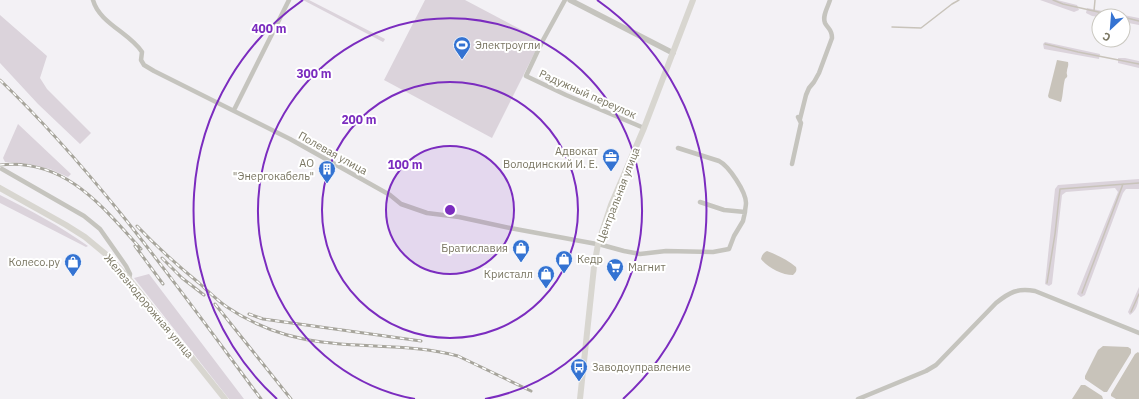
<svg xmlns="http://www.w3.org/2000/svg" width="1139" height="399" viewBox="0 0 1139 399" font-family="'IBM Plex Sans',sans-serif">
<rect width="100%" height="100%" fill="#f3f1f5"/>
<path fill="#dbd3db" d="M303 0H309L385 39 384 41 383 42Z
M425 0H465L541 40 492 138 384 80Z
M1040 0H1057L1077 5 1079 10 1074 12Z
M1087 8 1139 18V25L1123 22V16H1099V17L1092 16 1086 13Z
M0 15 47 56 40 78 47 89 91 133 80 144 38 104 0 63Z
M1045 42 1100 54 1099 59 1044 49 1043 44Z
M1118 58H1125L1139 61V68L1118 63Z
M18 124 71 174 68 177 50 169 29 164 5 162 3 158Z
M1139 179V189H1126L1123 193 1085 295 1081 297 1077 294 1118 192 1115 188 1066 192 1062 195 1052 284 1049 286 1045 284 1055 189 1058 185Z
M0 195C30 210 60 226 88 246L86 247 0 203Z
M149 274 244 399H229L134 278Z
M1139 287C1139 298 1139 309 1130 315L1128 312Z"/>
<path fill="#c8c3ba" d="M1057 60 1068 62C1069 66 1067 68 1067 71 1066 74 1068 75 1067 77L1065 79C1063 86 1063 97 1061 102L1049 98 1048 96Z
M767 251C777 255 788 260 796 267 797 271 796 272 793 275 782 275 768 268 761 259 762 255 763 253 767 251Z
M1103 346 1128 347 1131 349V353L1107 392H1104L1085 379V376L1098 350Z
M1138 352 1139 353V399H1116L1111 396V394L1135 354Z
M1081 385H1085L1102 396 1103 399H1072Z"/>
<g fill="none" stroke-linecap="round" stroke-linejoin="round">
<path stroke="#c8c3ba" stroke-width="1.5" d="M1053 0 1063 4 1116 16
M1094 11 1095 0
M1123 17 1139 21
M892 27 921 28 952 4 959 0
M1045 44 1078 52 1139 64
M1047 283 1055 234 1060 189 1139 183
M1082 293 1123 184
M1131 312 1139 294"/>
<path stroke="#c5c4be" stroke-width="4.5" d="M93 0C99 23 130 33 142 52L141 60 144 65 154 71 290 139 390 195 401 204 427 213 459 217 510 228 602 245 624 251 640 254 666 251 713 252 729 249 734 236 743 221 745 212 724 210 700 202
M565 0 542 42 526 76 566 95 644 128
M234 110 289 0
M678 148 719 161C729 166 746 192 746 203 746 206 745 209 745 212
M792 164 801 123 798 117 800 119 806 95 809 88 814 82 819 73 832 38C832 29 828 29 825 23 822 16 828 7 830 0
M2 169 84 216 100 229 126 266 130 274 129 279
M858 399 926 371 936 365 996 303C1010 292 1017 288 1035 291L1139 333"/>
<path stroke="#c5c4be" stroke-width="5.5" d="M570 0 673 53"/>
<path stroke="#d8d6d0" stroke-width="6" d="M0 188 66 225 85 237 108 256 129 279 225 399
M580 399 594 267 598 244 611 205 644 128 693 0"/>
<g stroke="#a7a59c" stroke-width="3">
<path id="rail" d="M0 80C100 176 179 289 261 399
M0 165C65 158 102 206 141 249
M137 226C156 246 177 265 199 283 208 291 217 300 227 307 255 326 289 338 322 342 367 348 414 344 458 356L531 391
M135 246 163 284
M162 258 182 278 204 295
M215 304 291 399
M249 314 263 319 421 341"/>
</g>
<use href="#rail" stroke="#fff" stroke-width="1.5" stroke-dasharray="4.5" stroke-linecap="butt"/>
</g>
<circle cx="450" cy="210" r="64" fill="#7b2cbf" fill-opacity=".12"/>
<g fill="none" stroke="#7b2cbf" stroke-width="2">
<circle cx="450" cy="210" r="64"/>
<circle cx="450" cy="210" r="128"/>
<path d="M415 399A192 192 0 1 1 485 399"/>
<path d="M277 399A256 256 0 0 1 303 0M597 0A256 256 0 0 1 623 399"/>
</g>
<defs>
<g id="stadium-pin" transform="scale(0.9)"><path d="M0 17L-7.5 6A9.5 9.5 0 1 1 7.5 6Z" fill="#3473d2" stroke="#fff"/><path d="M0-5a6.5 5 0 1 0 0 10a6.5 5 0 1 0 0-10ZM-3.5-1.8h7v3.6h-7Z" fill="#fff"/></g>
<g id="office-pin" transform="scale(0.9)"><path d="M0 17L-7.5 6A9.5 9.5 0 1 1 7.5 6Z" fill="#3473d2" stroke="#fff"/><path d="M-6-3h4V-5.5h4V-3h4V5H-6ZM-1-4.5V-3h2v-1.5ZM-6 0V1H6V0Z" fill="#fff"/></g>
<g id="building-pin" transform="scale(0.9)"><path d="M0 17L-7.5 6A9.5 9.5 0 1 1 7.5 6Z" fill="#3473d2" stroke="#fff"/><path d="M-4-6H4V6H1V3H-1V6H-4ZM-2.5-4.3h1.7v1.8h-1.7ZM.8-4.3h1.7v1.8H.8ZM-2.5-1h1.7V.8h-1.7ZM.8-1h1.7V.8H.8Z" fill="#fff"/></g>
<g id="shop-pin" transform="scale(0.9)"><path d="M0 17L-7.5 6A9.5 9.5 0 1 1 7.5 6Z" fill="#3473d2" stroke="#fff"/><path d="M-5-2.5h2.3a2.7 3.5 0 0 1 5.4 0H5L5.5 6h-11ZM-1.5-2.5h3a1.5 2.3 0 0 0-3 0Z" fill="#fff"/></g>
<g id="supermarket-pin" transform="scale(0.9)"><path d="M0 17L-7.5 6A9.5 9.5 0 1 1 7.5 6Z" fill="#3473d2" stroke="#fff"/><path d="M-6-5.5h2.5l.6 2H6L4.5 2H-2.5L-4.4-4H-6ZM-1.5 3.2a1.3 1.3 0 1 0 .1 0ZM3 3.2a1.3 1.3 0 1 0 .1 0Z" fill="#fff"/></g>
<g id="bus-pin" transform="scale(0.9)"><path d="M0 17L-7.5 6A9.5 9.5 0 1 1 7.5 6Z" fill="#3473d2" stroke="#fff"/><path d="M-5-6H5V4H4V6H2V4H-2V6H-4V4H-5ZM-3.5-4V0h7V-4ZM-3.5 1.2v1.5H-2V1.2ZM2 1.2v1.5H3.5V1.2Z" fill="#fff"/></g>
</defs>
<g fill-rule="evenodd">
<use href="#stadium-pin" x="462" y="45"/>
<use href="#office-pin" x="611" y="157"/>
<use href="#building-pin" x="327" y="169"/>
<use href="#shop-pin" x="521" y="248"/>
<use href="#shop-pin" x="564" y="259"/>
<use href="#shop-pin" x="73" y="262"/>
<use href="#supermarket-pin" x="615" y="267"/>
<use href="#shop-pin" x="546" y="274"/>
<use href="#bus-pin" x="579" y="367"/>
</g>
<g text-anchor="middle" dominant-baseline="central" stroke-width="4" stroke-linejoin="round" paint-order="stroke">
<g font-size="11" fill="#7a7662" stroke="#fff" text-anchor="end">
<text x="475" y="45" text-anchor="start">Электроугли</text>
<text x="598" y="151">Адвокат<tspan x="598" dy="13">Володинский И. Е.</tspan></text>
<text x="314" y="163">АО<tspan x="314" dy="13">"Энергокабель"</tspan></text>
<text x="508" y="248">Братиславия</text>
<text x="577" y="259" text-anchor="start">Кедр</text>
<text x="60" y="262">Колесо.ру</text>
<text x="628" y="267" text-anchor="start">Магнит</text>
<text x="533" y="274">Кристалл</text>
<text x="592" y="367" text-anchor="start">Заводоуправление</text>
</g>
<g font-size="11" fill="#7a7662" stroke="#fff">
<text transform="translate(588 94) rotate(24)">Радужный переулок</text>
<text transform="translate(333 153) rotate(29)">Полевая улица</text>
<text transform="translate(618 195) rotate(-69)">Центральная улица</text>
<text transform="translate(149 306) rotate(50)">Железнодорожная улица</text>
</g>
</g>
<circle cx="450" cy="210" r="6" fill="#7b2cbf" stroke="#fff" stroke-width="2"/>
<g font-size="12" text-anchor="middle" font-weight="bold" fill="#7b2cbf" stroke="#fff" stroke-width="4" stroke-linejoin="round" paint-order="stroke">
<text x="269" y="33">400 m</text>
<text x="314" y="78">300 m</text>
<text x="359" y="124">200 m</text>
<text x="405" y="169">100 m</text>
</g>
<g transform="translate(1111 28) rotate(206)"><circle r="19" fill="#ffffff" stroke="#cac8c0"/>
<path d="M0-3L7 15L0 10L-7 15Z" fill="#3473d2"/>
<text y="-6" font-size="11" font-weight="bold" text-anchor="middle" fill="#7a7662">С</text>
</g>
</svg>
